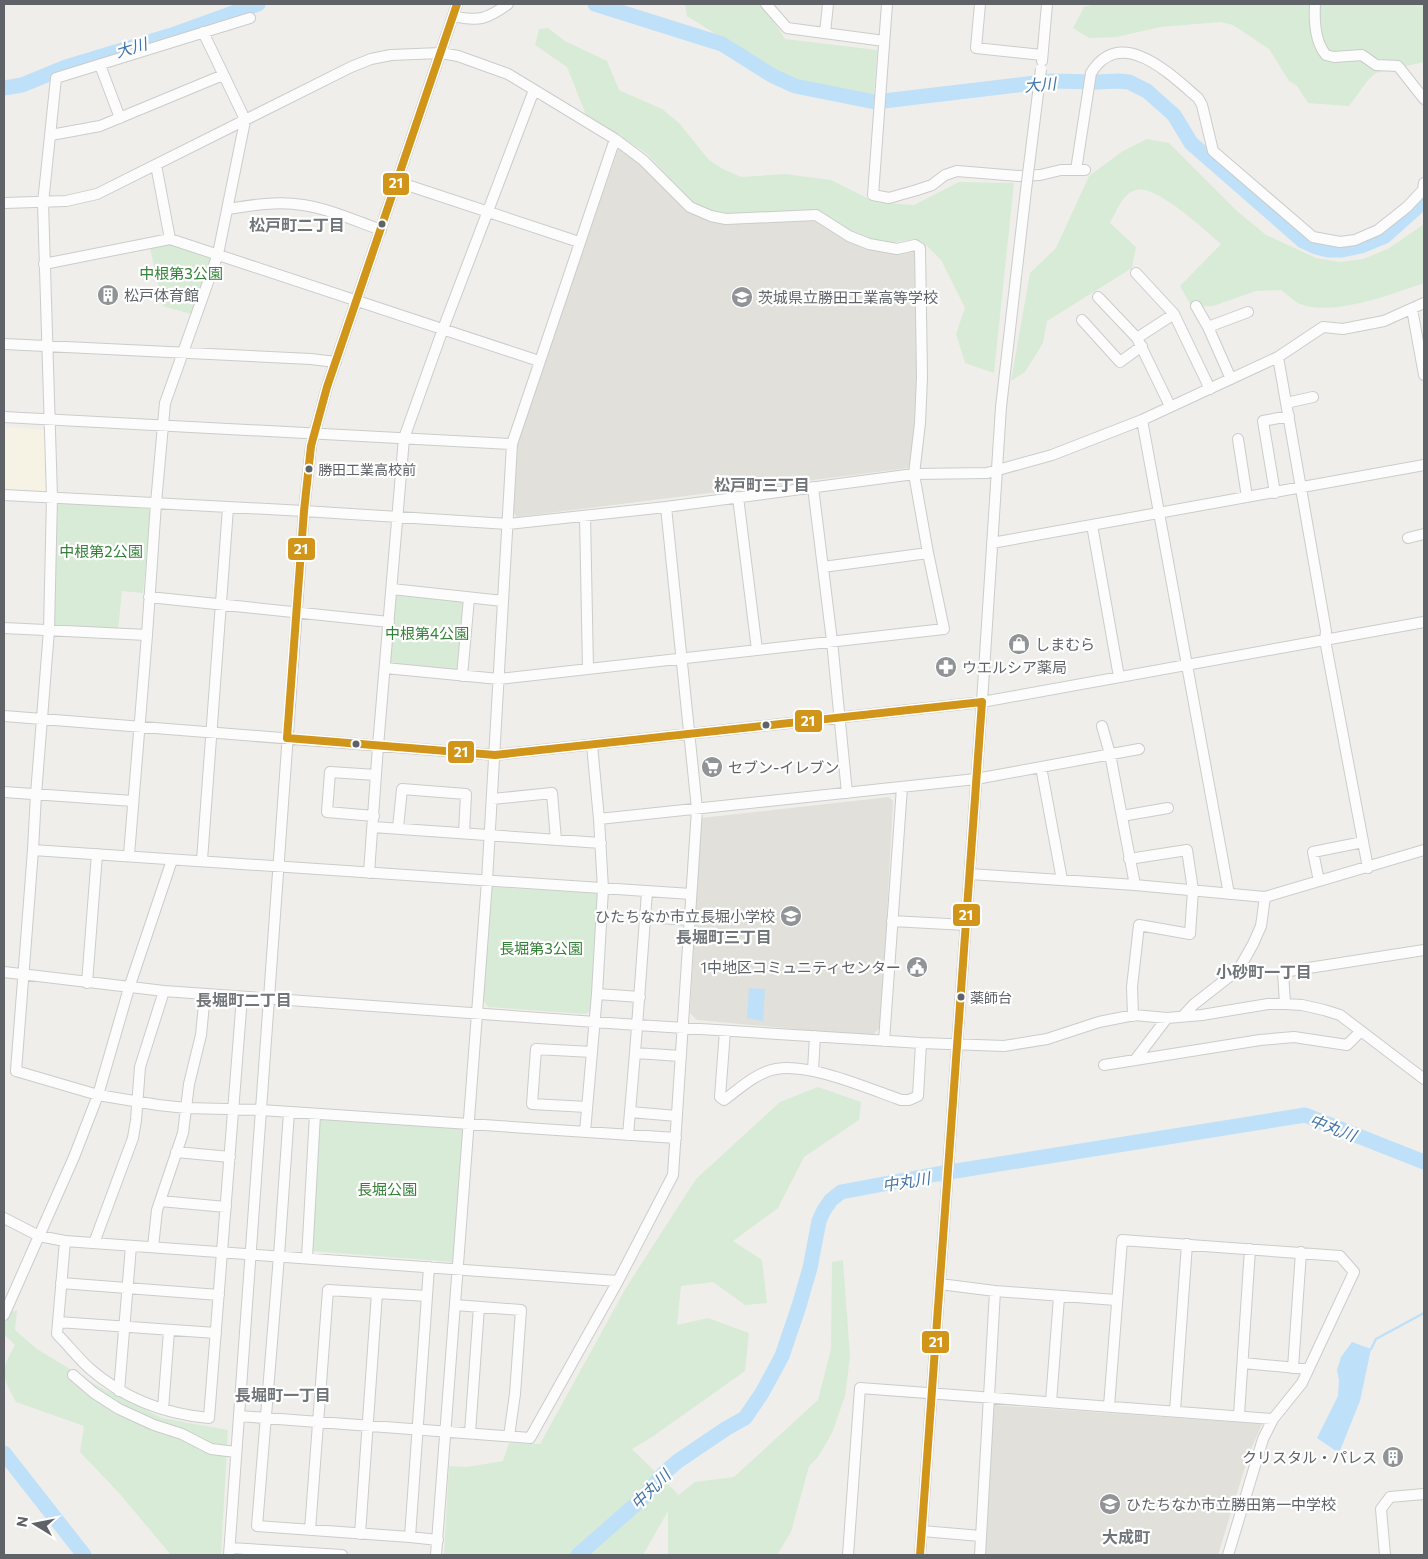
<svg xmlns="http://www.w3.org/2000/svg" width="1428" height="1559" viewBox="0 0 1428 1559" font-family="Commissioner,'Noto Sans JP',sans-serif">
<rect width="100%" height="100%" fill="#efeeea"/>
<path fill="#f7f3e4" d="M4 427 46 430 49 488 45 493 4 490Z"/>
<path fill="#e2e0da" d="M622 149 649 172 679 203 695 212 814 218 826 227 869 249 893 254 913 250 917 252 918 394 912 464 909 468 517 517 513 512 516 444 618 150Z
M889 797 893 801 881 1026 872 1036 697 1020 690 1013 701 818Z
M993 1405 1262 1424 1249 1454 1218 1555H984Z"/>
<path fill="#d8ebd6" d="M685 4H759L772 19 785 39 877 50 874 95 797 82 776 72 687 16Z
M1095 4H1424V62L1376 73 1368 80 1349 106 1308 103 1297 86 1289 81 1269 49 1233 25 1221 22 1160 27 1117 37 1089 38 1073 28 1084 7Z
M548 28 565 41 607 61 619 90 662 109 679 123 709 160 723 169 741 177 785 174 831 180 875 202 914 205 959 182 1014 183 994 373 965 363 956 334 965 308 941 260 923 242 914 239 889 243 869 238 851 231 818 210 726 214 710 211 694 204 646 153 618 135 588 120 567 67 535 45 539 29Z
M1147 139 1169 143 1237 211 1266 235 1316 258 1340 262 1363 259 1388 249 1424 224V283C1392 294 1333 317 1300 304 1293 301 1287 294 1281 290L1256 291 1213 306 1192 307 1180 286 1221 244C1205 231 1158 185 1136 190 1123 193 1116 212 1110 223L1136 247 1132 268 1047 321 1043 343 1025 372 1011 381 1030 273 1056 248 1089 176 1123 151Z
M170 244 212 258 191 314 163 306 150 248Z
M61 502 148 509 151 511 143 593 122 591 118 630 54 625 57 503Z
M396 594 465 601 457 672 389 665Z
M492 887 596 893 599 898 591 1010 586 1014 488 1007 482 998Z
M818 1087 861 1102 859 1120 804 1157 778 1208 733 1241 762 1260 767 1303 745 1305 713 1282 681 1286 677 1325 708 1318 749 1333 745 1371 652 1437 632 1449 678 1494 676 1497 695 1482 734 1477 818 1400 831 1349 832 1262 843 1260 850 1357 845 1396 832 1433 818 1457 809 1466 791 1532 777 1555H668V1511L643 1555H444L449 1466 467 1467 503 1461 509 1443 540 1444 627 1286 696 1179 780 1102Z
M320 1117 463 1128 453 1262 310 1251Z
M17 1310 15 1330 37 1349 96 1385 162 1418 228 1430 221 1555H171L119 1493 80 1452 84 1426 16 1402C1 1373 0 1373 15 1345L4 1334 6 1314Z"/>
<path fill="#bfe0f9" d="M749 988 765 989 763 1021 747 1018Z
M1352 1342 1371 1349 1360 1401 1339 1453 1317 1438 1338 1396 1339 1380 1337 1370 1341 1357Z"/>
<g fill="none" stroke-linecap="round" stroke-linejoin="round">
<path stroke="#bfe0f9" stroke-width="2.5" d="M1371 1349 1376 1339 1424 1313"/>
<path stroke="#bfe0f9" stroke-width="15" d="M595 4 722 44 773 76 795 86 875 102 1052 81 1096 82 1119 81 1129 82 1147 91 1174 115 1191 143 1303 241 1316 247 1328 250H1342L1361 246 1385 236 1424 201
M4 88 22 85 66 67 172 35 258 4
M4 1453 84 1555
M578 1555 643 1498 664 1473 678 1461 727 1428 745 1418 762 1393 782 1356 799 1306 810 1268 819 1221 824 1210 831 1200 841 1192 937 1174 1305 1115 1424 1162"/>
<g stroke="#cbcccc" stroke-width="12">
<path id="minor" d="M766 4 787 28 884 41
M887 4 873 195 889 198 917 190 932 185 945 175 957 171 1019 176 1040 175 1061 170H1085
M980 4 976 48 1042 55
M1315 4C1314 21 1315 42 1326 55L1334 57 1362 55 1376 65 1398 66 1424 99
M453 16C479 22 487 19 508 4
M250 18 56 78 43 203 52 497 49 630 36 794 33 850 16 1071 98 1095 158 1105 186 1108 261 1110 676 1138
M825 33 828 4
M1042 61 1047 4
M100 65 120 118
M51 135 100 126 223 75
M156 165 170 239
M1076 170 1091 73C1121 25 1170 74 1198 98L1202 105 1213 151 1313 237 1340 242 1355 240 1378 230 1407 207 1423 190 1424 183
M398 182 579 242
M4 203 66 201 97 194 351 67 371 59 391 55 441 53 458 56 508 74 615 139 643 160 690 207 711 216 726 219 816 215 849 236 869 244 897 249 915 245 920 248 922 377 920 423 914 474 928 553 944 629 499 679 385 668
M228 209C252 205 278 201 303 205 330 209 356 221 381 230
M44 264 170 239 539 361
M1136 273 1174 314 1210 389
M1098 297 1137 338 1170 406
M1196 306 1208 327 1231 379
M1412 309 1424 375
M1082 320 1120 362 1142 346
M1208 327 1248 312
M1137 338 1174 314
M4 344 311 359 336 362
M1278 357 1326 631 1325 640 1368 868
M1286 403 1313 397
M4 417 512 444
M1142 420 1229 894
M1238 439 1247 497
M813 487 832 641 847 793
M1275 493 1263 421 1289 416
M4 495 304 511 508 524 666 507 914 474 987 473 1052 455 1142 420 1278 357 1323 327 1343 329 1384 321 1424 303
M738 497 757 650
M585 516 588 669
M1092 525 1119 677
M1408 538 1424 534
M992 543 1424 465
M823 567 928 553
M392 589 503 601
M149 597 389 622
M4 628 147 635
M462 676 469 598
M4 716 495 755 982 702 1424 622
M1102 726 1110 754 1135 885
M1041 767 1062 880
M4 792 133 801
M492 799 552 793 556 840
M374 816 327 812 330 772 376 775
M1122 816 1168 808
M599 819 976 779 1139 749
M373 827 601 843
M398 828 402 789 466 794 464 833
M33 850 691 894
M129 855 147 635 156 503 165 403 218 254 245 121 242 113 203 32
M1129 859 1187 850 1193 890 1190 934 1139 925 1132 987 1133 1016
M202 860 228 508
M369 873 378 746 404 438 443 329 534 90
M970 874 1135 885 1265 897 1424 850
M1319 881 1313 852 1363 842
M646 917 689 920
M892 921 966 925
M4 972 164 991 637 1025 921 1043 1004 1046 1047 1039 1099 1022 1134 1015 1167 1018 1202 1015 1268 1004H1285L1302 1005 1324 1010 1340 1015 1424 1079
M87 983 97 854
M597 994 640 997
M1285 1004 1283 972 1424 950
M1183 1016 1193 1005 1239 969 1253 944 1261 926 1265 897
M725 1031 720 1097 724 1100C739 1089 757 1072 776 1069 810 1063 867 1088 901 1100H909L918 1096 921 1043
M884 1041 902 787
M635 1053 647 892
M1135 1060 1167 1018
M1104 1065 1260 1040 1294 1037 1347 1045 1361 1031
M813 1070 815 1036
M587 1107 532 1104 536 1049 592 1052
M289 1112 279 1256 257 1526 410 1537
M677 1116 630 1112 635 1053 681 1056
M585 1132 597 994 603 889 599 819 592 745
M628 1135 630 1112
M176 1152 230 1157
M160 1201 226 1207
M4 1218 39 1236 65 1241 618 1281
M65 1241 57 1334C68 1345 78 1358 89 1368 123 1398 165 1414 209 1418L242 997
M94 1243 133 1138 136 1120 140 1067 164 991
M153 1247 157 1210 183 1133 189 1084 201 1035 205 994
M307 1258 315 1114
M61 1283 219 1295
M940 1284 995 1291 1116 1300
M427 1296 429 1267
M455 1305 521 1310 515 1394 509 1436
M4 1315 74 1157 98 1095 129 988 172 860
M58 1322 216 1333
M1243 1363 1308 1369
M1293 1368 1301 1252
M73 1375 94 1393 119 1409 154 1425 182 1434 211 1449 236 1452
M119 1391 131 1246
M1051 1402 1059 1297
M1109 1406 1122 1240 1340 1256 1354 1272 1302 1383 1273 1419 1263 1439 1228 1555
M163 1409 169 1331
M1175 1411 1187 1244
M1239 1415 1250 1249
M239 1416 530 1438 618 1281 673 1175 697 809 666 507
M470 1433 479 1307
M310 1530 328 1290 427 1296 410 1537 438 1540
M922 1531 981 1536
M360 1534 377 1293
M230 1548 342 1555
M229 1555 304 511 311 446 327 387 457 4
M436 1555 487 881 512 444 615 139
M848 1555 860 1388 1273 1419
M920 1555 982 702 1001 407 1026 190
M980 1555 995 1291
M1385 1555 1381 1509 1390 1497 1424 1494"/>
</g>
<use href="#minor" stroke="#fdfcfc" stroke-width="10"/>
<g stroke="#cbcccc" stroke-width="12" stroke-linecap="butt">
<path id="minor-bridge" d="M1026 190 1041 69"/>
</g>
<use href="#minor-bridge" stroke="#fdfcfc" stroke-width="10"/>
<g stroke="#fff" stroke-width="11">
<path id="bus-1" d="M287 738 304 511 311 446 327 387 457 4
M287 738 495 755 982 702
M920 1555 982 702"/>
</g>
<use href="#bus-1" stroke="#d1951a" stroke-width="8"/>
</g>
<defs>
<g id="building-disc" transform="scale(1.125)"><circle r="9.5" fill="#919496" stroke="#fff"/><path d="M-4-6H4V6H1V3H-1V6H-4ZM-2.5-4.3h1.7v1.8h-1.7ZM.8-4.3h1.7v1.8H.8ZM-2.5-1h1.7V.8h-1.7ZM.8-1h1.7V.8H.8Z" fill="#fff"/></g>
<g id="school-disc" transform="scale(1.125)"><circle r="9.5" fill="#919496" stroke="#fff"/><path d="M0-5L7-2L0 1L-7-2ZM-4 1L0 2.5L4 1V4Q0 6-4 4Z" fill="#fff"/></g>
<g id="shop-disc" transform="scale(1.125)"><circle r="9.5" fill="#919496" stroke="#fff"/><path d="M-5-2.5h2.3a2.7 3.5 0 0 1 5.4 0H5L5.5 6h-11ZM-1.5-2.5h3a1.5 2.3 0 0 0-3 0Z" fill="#fff"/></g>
<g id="pharmacy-disc" transform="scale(1.125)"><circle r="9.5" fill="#919496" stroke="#fff"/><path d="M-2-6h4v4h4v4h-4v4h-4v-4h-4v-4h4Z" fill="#fff"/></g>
<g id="supermarket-disc" transform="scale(1.125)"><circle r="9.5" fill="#919496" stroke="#fff"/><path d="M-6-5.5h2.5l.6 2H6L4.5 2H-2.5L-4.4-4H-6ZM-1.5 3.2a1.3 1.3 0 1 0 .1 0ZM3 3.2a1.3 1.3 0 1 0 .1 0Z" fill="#fff"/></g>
<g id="civic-disc" transform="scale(1.125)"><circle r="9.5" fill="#919496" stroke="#fff"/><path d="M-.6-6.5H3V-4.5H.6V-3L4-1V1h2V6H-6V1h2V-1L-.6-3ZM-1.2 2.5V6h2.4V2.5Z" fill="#fff"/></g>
</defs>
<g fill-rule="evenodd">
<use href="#building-disc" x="108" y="295"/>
<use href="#school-disc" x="742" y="297"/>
<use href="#shop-disc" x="1019" y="644"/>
<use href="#pharmacy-disc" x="946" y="667"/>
<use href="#supermarket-disc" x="712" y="767"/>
<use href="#school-disc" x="791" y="916"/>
<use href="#civic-disc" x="917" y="967"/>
<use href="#building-disc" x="1393" y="1457"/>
<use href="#school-disc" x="1110" y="1504"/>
</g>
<g fill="#5f6368" stroke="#fff" stroke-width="2">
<circle cx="382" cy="224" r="4.5"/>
<circle cx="309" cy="469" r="4.5"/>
<circle cx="766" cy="725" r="4.5"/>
<circle cx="356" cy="744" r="4.5"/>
<circle cx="961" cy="997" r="4.5"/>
</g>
<g text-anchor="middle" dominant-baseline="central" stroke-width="4.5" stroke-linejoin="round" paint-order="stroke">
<g font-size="14" fill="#5f6368" stroke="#fff" text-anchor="start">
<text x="318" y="469">勝田工業高校前</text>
<text x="970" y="997">薬師台</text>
</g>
<g font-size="15" fill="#348238" stroke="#fff">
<text x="181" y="273">中根第3公園</text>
<text x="101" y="551">中根第2公園</text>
<text x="427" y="633">中根第4公園</text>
<text x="541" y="948">長堀第3公園</text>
<text x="387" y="1189">長堀公園</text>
</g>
<g font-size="15" fill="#5f6368" stroke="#fff" text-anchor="start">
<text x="124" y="295">松戸体育館</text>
<text x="758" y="297">茨城県立勝田工業高等学校</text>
<text x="1035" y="644">しまむら</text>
<text x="962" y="667">ウエルシア薬局</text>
<text x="728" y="767">セブン-イレブン</text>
<text x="775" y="916" text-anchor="end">ひたちなか市立長堀小学校</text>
<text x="901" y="967" text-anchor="end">1中地区コミュニティセンター</text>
<text x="1377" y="1457" text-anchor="end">クリスタル・パレス</text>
<text x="1126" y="1504">ひたちなか市立勝田第一中学校</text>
</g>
<g font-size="16" font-style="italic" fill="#4174aa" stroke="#fff">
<text transform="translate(131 47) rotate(-16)">大川</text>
<text transform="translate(1040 84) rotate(-5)">大川</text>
<text transform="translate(1333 1127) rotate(21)">中丸川</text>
<text transform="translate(906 1181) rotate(-9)">中丸川</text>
<text transform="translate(650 1489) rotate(-45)">中丸川</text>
</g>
<g font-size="16" font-weight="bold" fill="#70757a" stroke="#fff">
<text x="297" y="224">松戸町二丁目</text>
<text x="762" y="484">松戸町三丁目</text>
<text x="724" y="936">長堀町三丁目</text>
<text x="1264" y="971">小砂町一丁目</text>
<text x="244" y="999">長堀町二丁目</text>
<text x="283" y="1394">長堀町一丁目</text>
<text x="1126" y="1536">大成町</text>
</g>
</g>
<g stroke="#fff" stroke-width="2">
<rect x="382" y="172" width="28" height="24" rx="5" fill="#d1951a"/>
<rect x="287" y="537" width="29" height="24" rx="5" fill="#d1951a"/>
<rect x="794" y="709" width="29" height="24" rx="5" fill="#d1951a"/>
<rect x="447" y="740" width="28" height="24" rx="5" fill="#d1951a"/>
<rect x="952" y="903" width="29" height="24" rx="5" fill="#d1951a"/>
<rect x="921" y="1330" width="29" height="24" rx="5" fill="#d1951a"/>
</g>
<g font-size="14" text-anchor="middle" font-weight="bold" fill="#fff">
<text x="396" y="188">21</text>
<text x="301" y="554">21</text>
<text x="808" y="726">21</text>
<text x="461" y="757">21</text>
<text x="966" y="920">21</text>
<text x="936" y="1347">21</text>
</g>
<rect width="1428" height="1559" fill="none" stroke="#5f6368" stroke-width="10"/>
<g transform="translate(35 1524) rotate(280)" stroke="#ffffff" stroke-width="4" paint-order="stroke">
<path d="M0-4L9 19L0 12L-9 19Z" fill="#5f6368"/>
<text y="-8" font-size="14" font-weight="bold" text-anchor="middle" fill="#5f6368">N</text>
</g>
</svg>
